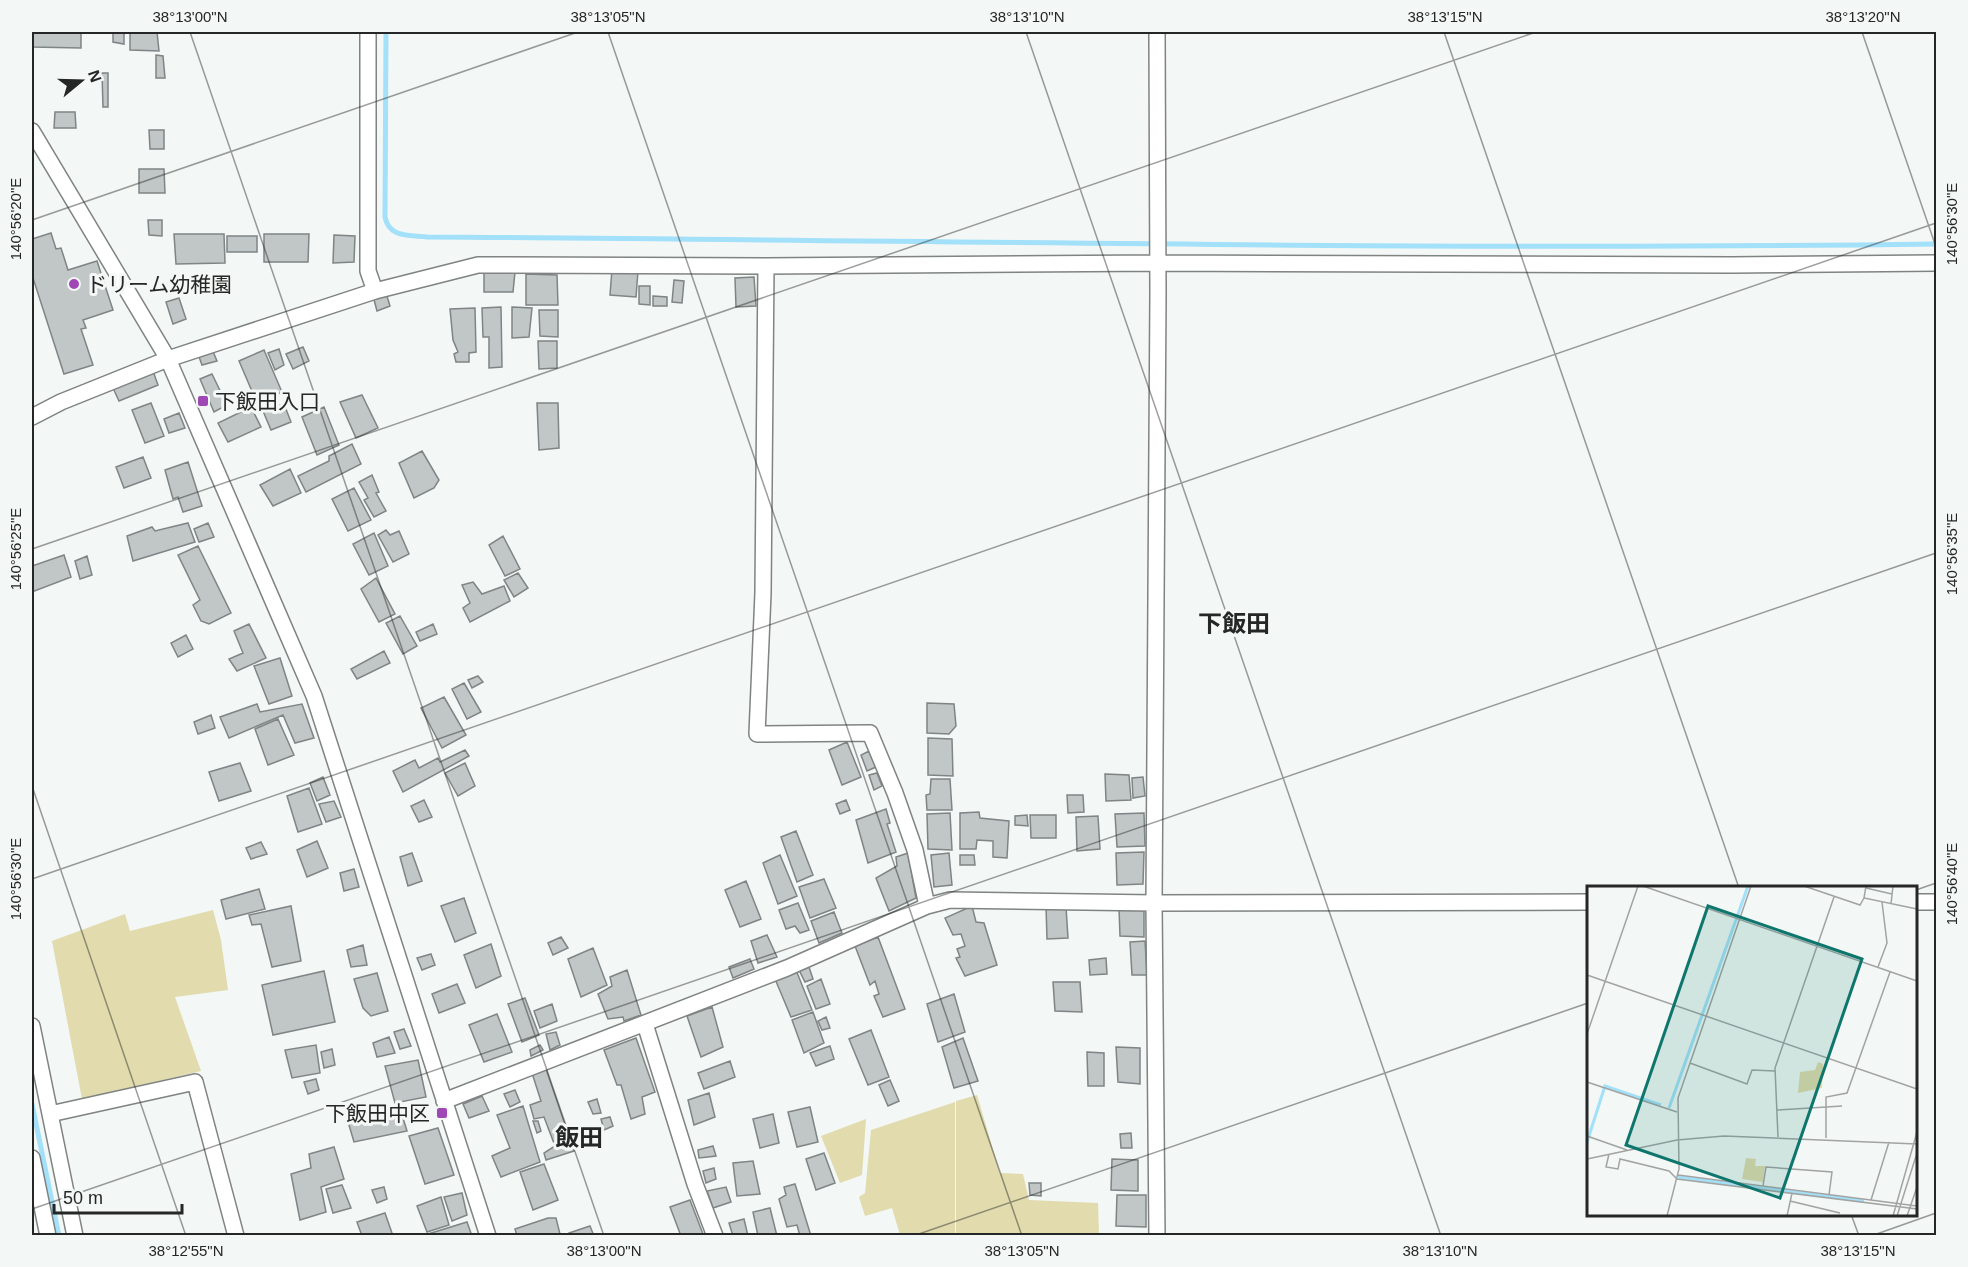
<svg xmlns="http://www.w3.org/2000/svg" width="1968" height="1267" viewBox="0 0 1968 1267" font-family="Helvetica,'Noto Sans JP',sans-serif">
<rect width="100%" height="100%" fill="#f3f7f5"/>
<path fill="#e1dbad" d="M213 910 221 940 228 990 175 997 201 1071 82 1099 52 941 125 914 130 931Z
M977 1095 1000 1173 1023 1174 1029 1200 1098 1203 1099 1235H956V1101Z
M955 1102V1235H900L892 1208 865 1216 859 1197 865 1193 871 1130Z
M866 1119 862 1175 840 1183 821 1136Z"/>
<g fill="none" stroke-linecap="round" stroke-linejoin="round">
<path stroke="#a3e0f9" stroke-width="5" d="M386 32 385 217C389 238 409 235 427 237 930 240 1433 251 1936 244
M32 1104 59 1236"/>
</g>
<path fill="#c1c6c6" stroke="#7f8484" stroke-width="1.5" d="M32 32H81V48L32 47Z
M113 32H124V44L113 42Z
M130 32H157L159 51 130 50Z
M156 55 163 56 165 78H156Z
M102 73H108V107H103Z
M55 112H75L76 128H54Z
M149 130H164V149H150Z
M139 169H164L165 193H139Z
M148 220H162V236L149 235Z
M51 233 56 249 61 248 68 270 97 261 113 310 83 320 86 328 81 329 93 365 64 374 32 275V239Z
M174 234H224L225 263 176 264Z
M264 234H309L308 262H264Z
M334 235 355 236 354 262 333 263Z
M227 236H257V252H227Z
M612 269 638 271 636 297 610 295Z
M484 272H515L513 292H484Z
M526 274 557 275 558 305H526Z
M754 277 756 306 736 307 735 278Z
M674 280 684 281 682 303 672 302Z
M639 286H650V305L639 304Z
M386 293 390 306 377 311 373 296Z
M653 296 667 297V306H653Z
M179 298 186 319 173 324 166 302Z
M501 307 502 367 489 368V337H483L482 308Z
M512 307 532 308 529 337 512 338Z
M475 308 476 352 469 353V362H456L454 354 458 352 453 340 450 309Z
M539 310H558V337L540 336Z
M538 341H557V368L539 369Z
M303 347 309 361 293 369 286 354Z
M212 349 217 361 202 365 198 354Z
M279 349 284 365 275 370 268 353Z
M264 350 282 392 257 403 239 361Z
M153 371 158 385 119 401 113 388Z
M212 374 227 405 214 412 200 379Z
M362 395 378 428 356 438 340 402Z
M151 403 164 436 145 443 132 410Z
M537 403H558L559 448 539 450Z
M284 404 291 422 271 430 263 411Z
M251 407 261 427 228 442 218 423Z
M324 407 339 445 317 455 302 417Z
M179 413 185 428 169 433 164 419Z
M352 444 361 464 306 492 298 476 329 461V456Z
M422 451 439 480 434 488 414 498 399 463Z
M143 457 151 478 124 488 116 467Z
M188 462 202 506 183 512 178 497 173 499 165 470Z
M290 469 301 493 273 506 260 485Z
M372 475 379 492 376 493 386 511 374 517 364 500 368 498 359 482Z
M354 488 371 520 348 531 332 499Z
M188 523 195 542 133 561 127 536 152 527 155 531Z
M208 523 214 537 199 542 194 529Z
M386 530 390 535 399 531 409 554 393 562 378 535Z
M374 533 388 566 369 575 353 544Z
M503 536 520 569 505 576 489 545Z
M198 546 231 613 209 624 201 621 193 605 200 600 178 555Z
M64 555 71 577 32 592V566Z
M87 556 92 575 80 579 75 561Z
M518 573 528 588 514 597 504 580Z
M376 578 395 614 379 622 361 589Z
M473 582 482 594 504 586 510 601 470 622 463 608 470 603 462 585Z
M400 616 417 646 403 654 386 623Z
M249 624 266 658 237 671 229 659 243 653 234 631Z
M433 624 437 634 420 641 416 632Z
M186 635 193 649 178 657 171 643Z
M384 651 390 663 357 679 351 669Z
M280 658 292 696 269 704 254 666Z
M478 676 483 682 472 688 468 680Z
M464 683 481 712 467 719 452 689Z
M444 697 466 735 442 748 421 708Z
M927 703 954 704 956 726 949 734 927 733Z
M257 704 260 712 302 704 314 738 295 743 283 715 229 738 220 717Z
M211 715 215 728 198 734 194 722Z
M278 719 294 755 268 765 255 729Z
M928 738 952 739 953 776 928 775Z
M847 742 861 777 842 785 829 750Z
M465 750 469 756 403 792 393 771 415 760 419 768 438 758 440 762Z
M869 751 876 767 867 771 861 755Z
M240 763 251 791 219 801 209 772Z
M465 763 475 786 458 796 445 773Z
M877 773 882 786 874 790 869 775Z
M1105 774 1129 775 1131 800 1106 801Z
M323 777 330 795 317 801 310 783Z
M1143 777 1145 796 1133 798 1132 778Z
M931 779H950L952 810H927L926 795 930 794Z
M309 788 322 824 298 832 287 796Z
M1067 795H1083L1084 812 1068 813Z
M424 800 432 817 419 822 411 806Z
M846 800 850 810 840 814 836 804Z
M334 801 341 817 326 822 319 804Z
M886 809 890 823 887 824 896 852 868 863 856 820Z
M979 812 980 818 1009 821 1007 858 993 857V841L977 840 976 849H960V813Z
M950 813 952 850 928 849 927 814Z
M1144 813 1145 846 1117 847 1115 814Z
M1027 815 1028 826 1015 825V816Z
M1030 815H1056V838H1031Z
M1098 816 1100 849 1077 851 1076 817Z
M796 831 813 875 797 882 781 837Z
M317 841 328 868 307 877 297 850Z
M261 842 267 854 251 859 246 848Z
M1144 852 1143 884 1117 885 1116 853Z
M412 853 422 881 408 886 400 857Z
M908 853 916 898 889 911 876 878 897 866 896 857Z
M949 853 952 885 934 887 931 855Z
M780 855 797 896 778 904 763 863Z
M960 855H974L975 865H960Z
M354 869 359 887 344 891 340 873Z
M824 879 836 908 810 918 799 887Z
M746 881 761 919 740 927 725 890Z
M259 889 265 909 226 919 221 900Z
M464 898 476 933 455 942 441 906Z
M798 903 809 930 800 933 795 926 786 929 779 910Z
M291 906 301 961 272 967 261 924 252 925 249 915Z
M972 906 976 922 984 923 997 965 965 976 956 958 960 957 957 949 965 946 961 934 953 935 945 918Z
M1046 906 1066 907 1068 938 1047 939Z
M1119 908H1144V937L1120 936Z
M834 912 842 933 819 943 811 921Z
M767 935 777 957 758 963 751 941Z
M561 937 568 948 553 955 548 943Z
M878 937 905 1009 883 1017 874 996 879 994 875 981 870 985 855 946Z
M1145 941 1147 975H1132L1130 942Z
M491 944 501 976 476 988 464 955Z
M363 945 367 965 351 967 347 950Z
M593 948 607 985 581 997 568 959Z
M431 954 435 965 422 970 417 958Z
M1106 958 1107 974 1090 975 1089 960Z
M750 959 754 969 733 978 729 967Z
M809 967 813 979 805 982 799 970Z
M627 970 641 1015 624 1021 623 1017 608 1019 598 994 612 986 610 977Z
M796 970 812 1010 791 1017 775 979Z
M324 971 335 1022 273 1035 262 985Z
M377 973 388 1011 371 1016 363 1008 354 979Z
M821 979 830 1004 816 1009 807 986Z
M1053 982H1080L1082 1012 1055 1011Z
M457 984 465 1003 439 1013 432 994Z
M954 994 965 1032 938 1042 927 1004Z
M525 998 539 1035 522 1042 508 1004Z
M552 1004 557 1021 540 1028 534 1011Z
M712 1007 723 1047 701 1057 687 1016Z
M813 1012 824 1043 804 1053 792 1020Z
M497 1014 512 1052 484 1062 469 1025Z
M826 1017 830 1028 822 1030 818 1021Z
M404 1029 411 1046 400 1049 394 1032Z
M871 1030 889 1077 868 1085 849 1039Z
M556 1032 560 1045 550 1050 546 1034Z
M389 1037 395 1053 377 1057 373 1043Z
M636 1038 655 1092 642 1097 645 1114 631 1119 621 1085H617L604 1050Z
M963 1038 978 1081 954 1088 942 1047Z
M316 1045 320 1073 292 1078 285 1050Z
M540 1045 543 1050 531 1056 530 1050Z
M830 1046 834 1059 816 1066 810 1053Z
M1116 1047 1140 1048V1084L1118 1082Z
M332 1049 335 1065 324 1068 321 1052Z
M1087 1052 1104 1053V1086H1088Z
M418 1060 426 1097 395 1103 385 1066Z
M730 1061 735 1077 704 1089 698 1073Z
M546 1069 574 1151 546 1160 544 1153 555 1146 544 1117 534 1119 530 1105 541 1101 532 1073Z
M316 1079 319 1090 308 1094 304 1082Z
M890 1080 899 1101 888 1106 879 1085Z
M515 1090 520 1102 510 1107 504 1094Z
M709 1093 715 1117 694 1125 688 1100Z
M482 1096 489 1111 469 1118 463 1104Z
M597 1099 601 1113 593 1114 588 1102Z
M399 1105 407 1131 354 1142 346 1115Z
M523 1106 540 1162 501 1177 492 1156 510 1148 497 1115Z
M810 1107 818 1142 797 1147 788 1112Z
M773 1114 779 1143 760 1148 753 1119Z
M610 1117 613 1126 604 1130 601 1119Z
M533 1121H538L541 1131 537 1133Z
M438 1128 454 1175 425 1184 409 1136Z
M1131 1133 1132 1148H1121L1120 1134Z
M713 1146 716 1156 699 1158 698 1150Z
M334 1147 344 1179 321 1187 326 1212 300 1220 291 1174 311 1168 309 1154Z
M824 1153 835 1183 816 1190 806 1159Z
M1112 1159 1138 1160V1191L1111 1190Z
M753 1161 760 1194 737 1196 733 1163Z
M544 1164 558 1200 533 1210 520 1172Z
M714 1168 716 1179 706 1183 703 1171Z
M1029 1183H1041V1196L1030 1195Z
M795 1184 811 1236H800L797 1225 787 1227 779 1199 786 1195 784 1187Z
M342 1185 351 1208 333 1213 326 1189Z
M384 1187 387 1199 377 1203 372 1190Z
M726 1187 731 1202 713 1208 707 1191Z
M462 1193 467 1215 452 1221 444 1197Z
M1117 1195H1146V1227L1116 1226Z
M441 1197 449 1225 427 1232 417 1206Z
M690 1200 703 1234 681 1236 670 1207Z
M770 1208 777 1236H758L753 1212Z
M385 1213 393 1236H362L357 1222Z
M548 1218H556L560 1234 555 1236H517L515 1229Z
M744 1219 748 1236H733L729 1223Z
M467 1222 472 1236H429L428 1234Z
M590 1226 594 1236H570L569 1233Z"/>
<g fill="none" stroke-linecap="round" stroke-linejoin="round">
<g stroke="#7f8381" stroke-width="18">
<path id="street" d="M368 32V271L375 291
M1157 32 1158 293 1154 903 1157 1236
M32 131 168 359 314 696 488 1236
M766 266 763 593 757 734 870 733 895 793 915 850 927 906
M32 417 61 402 168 359 375 291 478 265 766 266 1158 263 1732 265 1936 263
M1916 902H1936
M645 1024 695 1184 715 1236
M32 1026 75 1236
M444 1101 787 968 927 906 950 900 1154 903 1588 902
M50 1114 195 1082 236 1236
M32 1158 48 1236"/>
</g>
<use href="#street" stroke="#fff" stroke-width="15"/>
</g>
<path fill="none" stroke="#252726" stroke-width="1.5" stroke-opacity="0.45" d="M190 32 604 1236M608 32 1022 1236M1026 32 1441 1236M1444 32 1739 888M1862 32 1936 247M32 220 578 32M32 549 1536 32M32 786 186 1236M32 879 1936 223M1916 890 1936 883M32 1209 1936 553M1851 1214 1859 1236M913 1236 1588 1003M1871 1236 1936 1213"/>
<g fill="#9f48b5" stroke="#f3f7f5" stroke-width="2">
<circle cx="74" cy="284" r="6"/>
<rect x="197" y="395" width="12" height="12" rx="3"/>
<rect x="436" y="1107" width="12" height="12" rx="3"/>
</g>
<g text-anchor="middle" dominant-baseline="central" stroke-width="6" stroke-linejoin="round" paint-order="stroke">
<g font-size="21" fill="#252726" stroke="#f3f7f5" text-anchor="start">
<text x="86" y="284">ドリーム幼稚園</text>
<text x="215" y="401">下飯田入口</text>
<text x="430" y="1113" text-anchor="end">下飯田中区</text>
</g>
<g font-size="24" font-weight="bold" fill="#252726" stroke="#f3f7f5">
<text x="1234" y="623">下飯田</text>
<text x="579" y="1137">飯田</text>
</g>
</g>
<g transform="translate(1587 886)">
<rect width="330" height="330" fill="#f3f7f5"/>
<path d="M231 176 236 178 235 202 211 207 213 186 228 184ZM159 272 169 273 168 280H178L176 296 155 293Z" fill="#e1dbad"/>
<path fill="none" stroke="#a3e0f9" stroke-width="3" d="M82 222 161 0M0 256 18 200 74 219M91 291 277 315"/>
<path fill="none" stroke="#a1a4a2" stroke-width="1.5" d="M56 0 330 95M217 0 273 19 277 12M279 0 277 12 330 23M279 2 305 8M304 18 306 0M291 81 300 57 295 16M0 89 330 203M0 148 51 0M103 177 160 198 165 184 188 185M0 196 90 226M190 224 255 220M0 250 40 264M191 251 188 182 247 11M239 252V211L260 207 303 86M22 268 19 281 31 283 33 273 82 285 90 293 330 323M0 273 90 254 137 250 330 258M91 289 330 320M176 300 179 281 245 286 242 309M284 314 302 256M203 315 253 327M80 330 92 283 91 212 164 0M200 330 205 307M306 330 330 246M310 330 330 267M320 330 330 301"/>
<path fill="#0f766e" fill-opacity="0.15" stroke="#0f766e" stroke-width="3" d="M121 20 275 73 193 312 39 259Z"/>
<rect width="330" height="330" fill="none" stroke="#252726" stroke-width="3"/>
</g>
<rect width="1968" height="1267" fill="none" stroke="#f3f7f5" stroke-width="66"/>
<g transform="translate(81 81) rotate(71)" stroke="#f3f7f5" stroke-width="4.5" paint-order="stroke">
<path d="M0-4.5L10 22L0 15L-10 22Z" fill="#252726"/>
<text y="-9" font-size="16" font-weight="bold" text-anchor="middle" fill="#252726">N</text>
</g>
<path d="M54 1204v9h128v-9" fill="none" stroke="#252726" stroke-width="3"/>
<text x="63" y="1204" font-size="18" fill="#252726" stroke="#f3f7f5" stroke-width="4.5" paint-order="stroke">50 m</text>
<rect x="33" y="33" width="1902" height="1201" fill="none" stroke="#252726" stroke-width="2"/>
<g font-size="15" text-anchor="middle" fill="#252726">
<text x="190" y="22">38°13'00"N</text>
<text x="608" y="22">38°13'05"N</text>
<text x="1027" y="22">38°13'10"N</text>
<text x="1445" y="22">38°13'15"N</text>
<text x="1863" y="22">38°13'20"N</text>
<text transform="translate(16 219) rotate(-90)" y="5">140°56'20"E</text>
<text transform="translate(1952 224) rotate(-90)" y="5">140°56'30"E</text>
<text transform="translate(16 549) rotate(-90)" y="5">140°56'25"E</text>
<text transform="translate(1952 554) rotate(-90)" y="5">140°56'35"E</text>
<text transform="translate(16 879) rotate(-90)" y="5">140°56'30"E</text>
<text transform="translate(1952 884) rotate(-90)" y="5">140°56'40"E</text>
<text x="186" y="1256">38°12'55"N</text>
<text x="604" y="1256">38°13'00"N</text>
<text x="1022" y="1256">38°13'05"N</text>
<text x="1440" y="1256">38°13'10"N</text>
<text x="1858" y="1256">38°13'15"N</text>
</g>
</svg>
